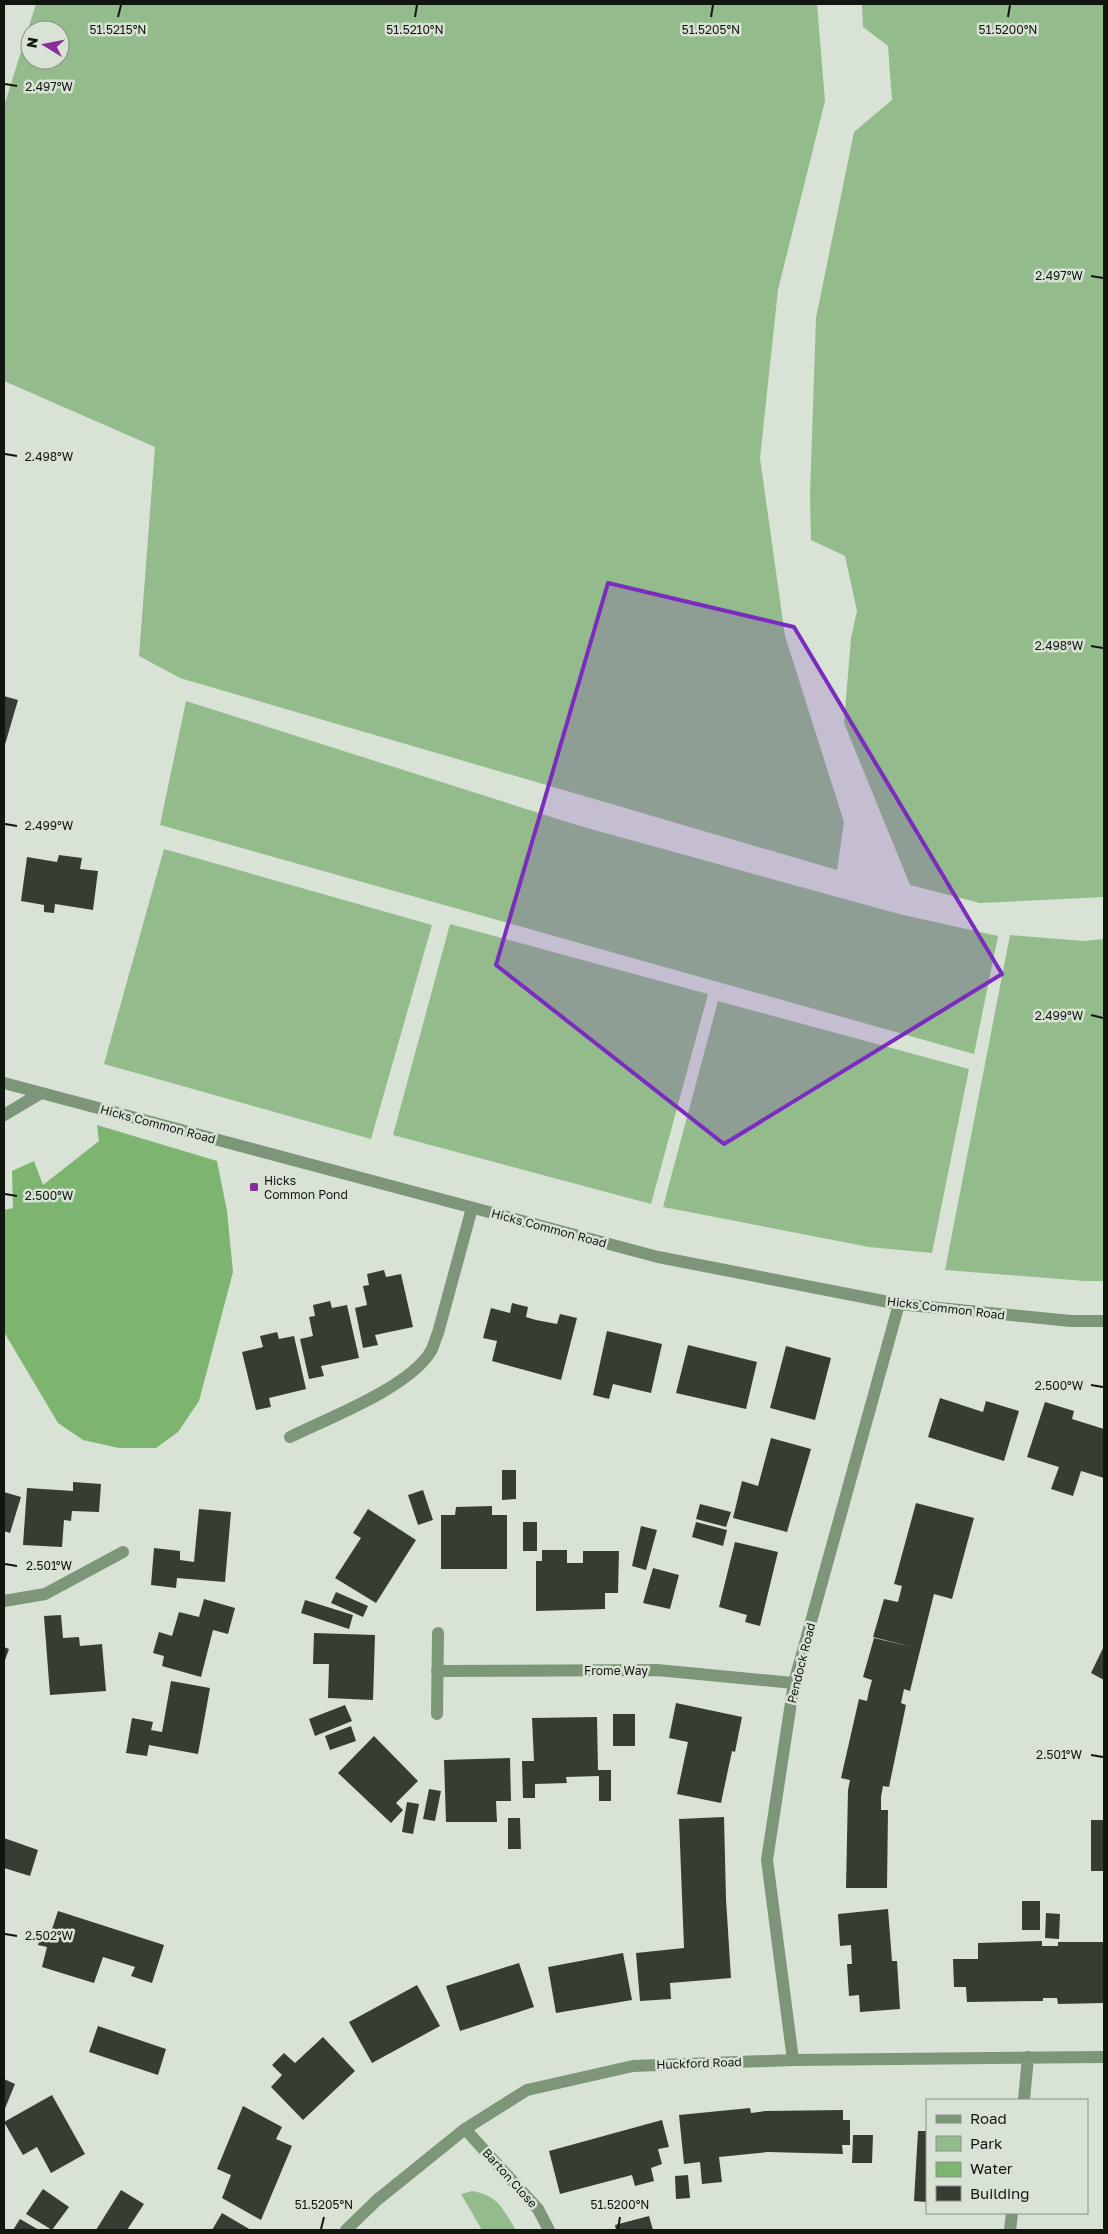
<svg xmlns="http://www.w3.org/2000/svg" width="1108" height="2234" viewBox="0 0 1108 2234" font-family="'Golos Text',sans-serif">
<rect width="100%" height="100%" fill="#d8e3d6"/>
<path fill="#94bb8b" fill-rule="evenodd" d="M36 4H817L825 101 778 290 760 458 785 636 844 822 837 870 180 678 139 656 155 447 4 381V106ZM30 30H60V60H30Z
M862 4H1104V897L980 903 910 885 844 723 851 638 857 611 845 556 811 540 810 494 816 318 854 132 892 100 888 46 863 27Z
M186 701 580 826 899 914 998 936 974 1054 160 825Z
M164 849 432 925 371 1139 104 1064Z
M450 924 708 994 651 1204 393 1135Z
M1010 935 1084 941 1104 939V1281H1085L945 1270Z
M718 1001 969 1069 932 1253 869 1247 663 1207Z
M472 2191C499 2196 502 2208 516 2230H482L461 2194Z"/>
<path fill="#7cb470" d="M97 1125 217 1161 227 1211 233 1272 199 1401 178 1432 156 1448H119L83 1440 58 1423 4 1332V1210L13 1208 12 1171 34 1161 43 1185 99 1141Z"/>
<path fill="#363e34" d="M4 696 18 700 4 748Z
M59 855 82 858 80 869 98 871 93 910 55 904 54 913 44 912V905L21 901 27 857 57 862Z
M384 1270 386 1277 401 1274 413 1327 375 1335 378 1345 363 1348 355 1308 367 1305 363 1286 369 1285 367 1274Z
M330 1301 332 1308 347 1305 359 1358 321 1366 324 1376 309 1379 300 1339 313 1336 309 1317 315 1316 313 1305Z
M512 1303 528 1307 526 1317 536 1320 557 1324 560 1314 577 1318 561 1380 492 1361 497 1341 483 1338 491 1308 510 1313Z
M607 1331 662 1344 651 1393 613 1384 609 1399 593 1395Z
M277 1332 279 1339 294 1336 306 1389 269 1398 271 1407 256 1410 242 1352 263 1347 260 1336Z
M688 1345 757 1362 746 1409 676 1393Z
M786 1346 831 1358 815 1420 770 1408Z
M940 1398 983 1412 986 1401 1019 1411 1004 1461 928 1437Z
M1045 1402 1074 1411 1072 1419 1104 1429V1478L1081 1471 1073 1496 1051 1489 1059 1467 1027 1457Z
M771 1438 811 1449 787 1532 733 1518 742 1481 758 1486Z
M502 1470H516V1499L502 1500Z
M73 1482 101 1484 99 1512 72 1511 71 1521 64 1520 62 1547 23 1545 27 1488 73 1491Z
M423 1490 433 1520 418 1525 408 1495Z
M4 1492 21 1497 10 1533 4 1531Z
M916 1503 974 1518 952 1599 934 1594 910 1691 904 1689 901 1703 906 1705 889 1787 883 1786 881 1797V1810H888L887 1888H846L848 1790 850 1780 841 1778 859 1699 867 1701 869 1691 872 1680 863 1677 874 1638 912 1647 873 1637 884 1599 898 1602 902 1586 894 1584Z
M700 1504 731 1512 726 1527 696 1519Z
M492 1506V1515H507V1569H441V1515H455L456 1507Z
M199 1509 231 1512 225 1582 177 1578 176 1588 151 1585 154 1548 180 1551V1560L194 1562Z
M368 1509 416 1540 376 1603 335 1578 361 1538 353 1533Z
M523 1522H537V1551H523Z
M696 1522 727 1530 723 1546 692 1537Z
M641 1526 657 1530 646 1570 632 1566Z
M735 1542 778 1552 760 1626 745 1622 747 1615 719 1607Z
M542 1550H567V1563H583V1551H619L618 1593H605V1609L536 1611V1561H542Z
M653 1568 679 1575 670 1609 643 1603Z
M336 1592 368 1606 363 1617 331 1603Z
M204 1599 235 1608 228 1634 213 1630 201 1677 162 1666 164 1656 153 1653 159 1632 172 1636 179 1612 199 1617Z
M305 1600 353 1615 349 1629 301 1613Z
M61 1615 63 1638 79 1637 80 1646 102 1644 106 1691 50 1695 44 1616Z
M314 1633 375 1635 373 1700 328 1698 329 1664H313Z
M1104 1646V1680L1091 1673Z
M4 1647 9 1649 4 1663Z
M171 1681 210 1688 198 1754 149 1745 147 1756 126 1753 132 1718 153 1722 151 1730 162 1732Z
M676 1703 742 1717 735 1752 732 1751 721 1803 677 1794 688 1742 669 1738Z
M345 1705 352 1721 315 1736 309 1719Z
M613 1714H635V1746H613Z
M597 1717 598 1770H611V1801H599V1776L566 1777 567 1783 535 1784V1798H523L522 1761H534L532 1718Z
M351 1726 356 1741 330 1750 325 1736Z
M374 1736 418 1781 396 1803 403 1810 391 1823 338 1773Z
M510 1758 511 1801H496L497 1822H446L444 1760Z
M429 1789 441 1791 435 1821 423 1819Z
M407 1802 419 1804 413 1834 402 1832Z
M724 1817 726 1899 731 1978 670 1983 671 1999 640 2001 636 1953 684 1948 679 1819Z
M508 1818H520L521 1849H508Z
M1091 1820H1104V1871H1091Z
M4 1838 38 1850 30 1876 4 1868Z
M1022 1901H1040V1930H1022Z
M888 1909 892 1961H897L900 2009 860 2012 859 1995 849 1996 847 1964H852L851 1945 840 1946 838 1914Z
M58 1911 164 1945 152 1983 131 1976 135 1967 103 1957 94 1983 42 1967 47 1947 38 1945 43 1929 51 1932Z
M1046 1913 1060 1914 1059 1939 1045 1938Z
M1042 1941V1946H1058V1942H1104V2003L1058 2004 1057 1998H1043V2001L967 2002 966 1987H954L953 1959H978V1943Z
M623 1953 632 2000 556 2013 548 1967Z
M519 1963 534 2007 460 2031 446 1986Z
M417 1985 440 2026 372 2063 349 2022Z
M98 2026 166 2049 158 2075 89 2052Z
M323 2037 355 2071 303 2120 271 2087 282 2075 272 2065 284 2053 295 2063Z
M4 2079 15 2084 4 2111Z
M52 2095 85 2154 51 2173 37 2147 23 2155 4 2122Z
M243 2106 282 2127 276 2139 292 2146 261 2220 222 2198 231 2175 217 2169Z
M750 2108 751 2113 765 2111 843 2110V2120H850V2145H842L843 2154 768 2152 719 2157 722 2182 702 2184 700 2162 684 2164 679 2115Z
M662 2120 669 2147 658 2149 662 2164 651 2168 654 2181 635 2186 632 2175 560 2194 549 2151Z
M918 2131H927V2202L914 2201Z
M853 2135H873L872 2163H852Z
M688 2175 690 2198 676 2199 675 2176Z
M43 2189 69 2207 52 2230 26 2214Z
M121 2190 144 2204 127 2230H96Z
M222 2213 251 2230H212Z
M649 2216 653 2230H616L615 2225Z
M20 2219 39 2230H13Z"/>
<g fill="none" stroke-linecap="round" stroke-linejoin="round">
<path stroke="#7d9578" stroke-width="12" d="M290 1437C328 1418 409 1388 431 1351 434 1346 435 1339 438 1333L472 1208"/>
<path stroke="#7d9578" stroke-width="12" d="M4 1115 41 1093
M4 1601 45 1594 123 1552
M437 1671 657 1670 794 1683
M437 1714 438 1633
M793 2060 767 1860 794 1683 899 1304
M1024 2100 1028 2057
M465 2129 538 2209 549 2230
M346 2230 377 2200 465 2129 527 2090 633 2066 793 2060 1104 2057
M1010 2230 1012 2213"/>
<path stroke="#7d9578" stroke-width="12" d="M4 1083 658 1257 899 1304 1071 1321H1104"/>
</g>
<path fill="#7b2cbf" fill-opacity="0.2" stroke="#7b2cbf" stroke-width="4" stroke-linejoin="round" d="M608 583 794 627 1002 974 724 1144 496 965Z"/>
<path fill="none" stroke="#121611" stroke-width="2" d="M118 17 121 5M415 17 417 5M711 17 713 5M1008 17 1010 5M5 84 17 86M1091 276 1103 278M5 454 17 456M1091 646 1103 648M5 824 17 826M1091 1015 1103 1018M5 1194 17 1196M1091 1385 1103 1387M5 1564 17 1566M1091 1755 1103 1757M5 1934 17 1936M321 2229 324 2217M618 2229 620 2217"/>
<rect fill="#882f9b" stroke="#d8e3d6" stroke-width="2" x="249" y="1182" width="10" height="10" rx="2.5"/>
<g text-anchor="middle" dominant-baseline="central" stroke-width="5" stroke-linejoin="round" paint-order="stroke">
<g font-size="12" fill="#121611" stroke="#d8e3d6">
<text transform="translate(158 1124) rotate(15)">Hicks Common Road</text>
<text transform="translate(549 1228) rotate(15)">Hicks Common Road</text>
<text transform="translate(946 1308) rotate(7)">Hicks Common Road</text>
<text transform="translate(801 1663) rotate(-76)">Pendock Road</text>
<text x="616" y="1670">Frome Way</text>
<text transform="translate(699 2063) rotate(-2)">Huckford Road</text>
<text transform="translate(510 2178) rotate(48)">Barton Close</text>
</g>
<g font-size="12" fill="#121611" stroke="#d8e3d6" text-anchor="start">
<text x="264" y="1180">Hicks<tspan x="264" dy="14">Common Pond</tspan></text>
</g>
</g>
<g font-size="12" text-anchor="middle" fill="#121611" stroke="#d8e3d6" stroke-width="5" stroke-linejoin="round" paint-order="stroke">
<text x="118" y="34">51.5215°N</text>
<text x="415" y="34">51.5210°N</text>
<text x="711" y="34">51.5205°N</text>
<text x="1008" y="34">51.5200°N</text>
<text x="49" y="91">2.497°W</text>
<text x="1059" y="280">2.497°W</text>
<text x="49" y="461">2.498°W</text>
<text x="1059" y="650">2.498°W</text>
<text x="49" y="830">2.499°W</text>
<text x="1059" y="1020">2.499°W</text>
<text x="49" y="1200">2.500°W</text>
<text x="1059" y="1390">2.500°W</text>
<text x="49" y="1570">2.501°W</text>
<text x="1059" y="1759">2.501°W</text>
<text x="49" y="1940">2.502°W</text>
<text x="324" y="2209">51.5205°N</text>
<text x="620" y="2209">51.5200°N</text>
</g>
<rect width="1108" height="2234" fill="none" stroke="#121611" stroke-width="10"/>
<rect x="926" y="2099" width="162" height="115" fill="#d8e3d6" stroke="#899187"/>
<rect x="936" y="2115" width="25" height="8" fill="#7d9578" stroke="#899187"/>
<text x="970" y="2124" font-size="15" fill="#121611">Road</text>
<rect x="936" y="2136" width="25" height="15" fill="#94bb8b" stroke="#899187"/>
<text x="970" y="2149" font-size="15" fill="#121611">Park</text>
<rect x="936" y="2162" width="25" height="15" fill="#7cb470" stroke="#899187"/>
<text x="970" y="2174" font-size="15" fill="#121611">Water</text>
<rect x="936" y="2186" width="25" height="15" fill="#363e34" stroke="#899187"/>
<text x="970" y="2199" font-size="15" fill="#121611">Building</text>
<g transform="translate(45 45) rotate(280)"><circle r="24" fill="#d8e3d6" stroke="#899187"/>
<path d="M0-4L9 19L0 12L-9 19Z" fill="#882f9b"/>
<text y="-8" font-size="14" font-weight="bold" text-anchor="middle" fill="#121611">N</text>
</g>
</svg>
